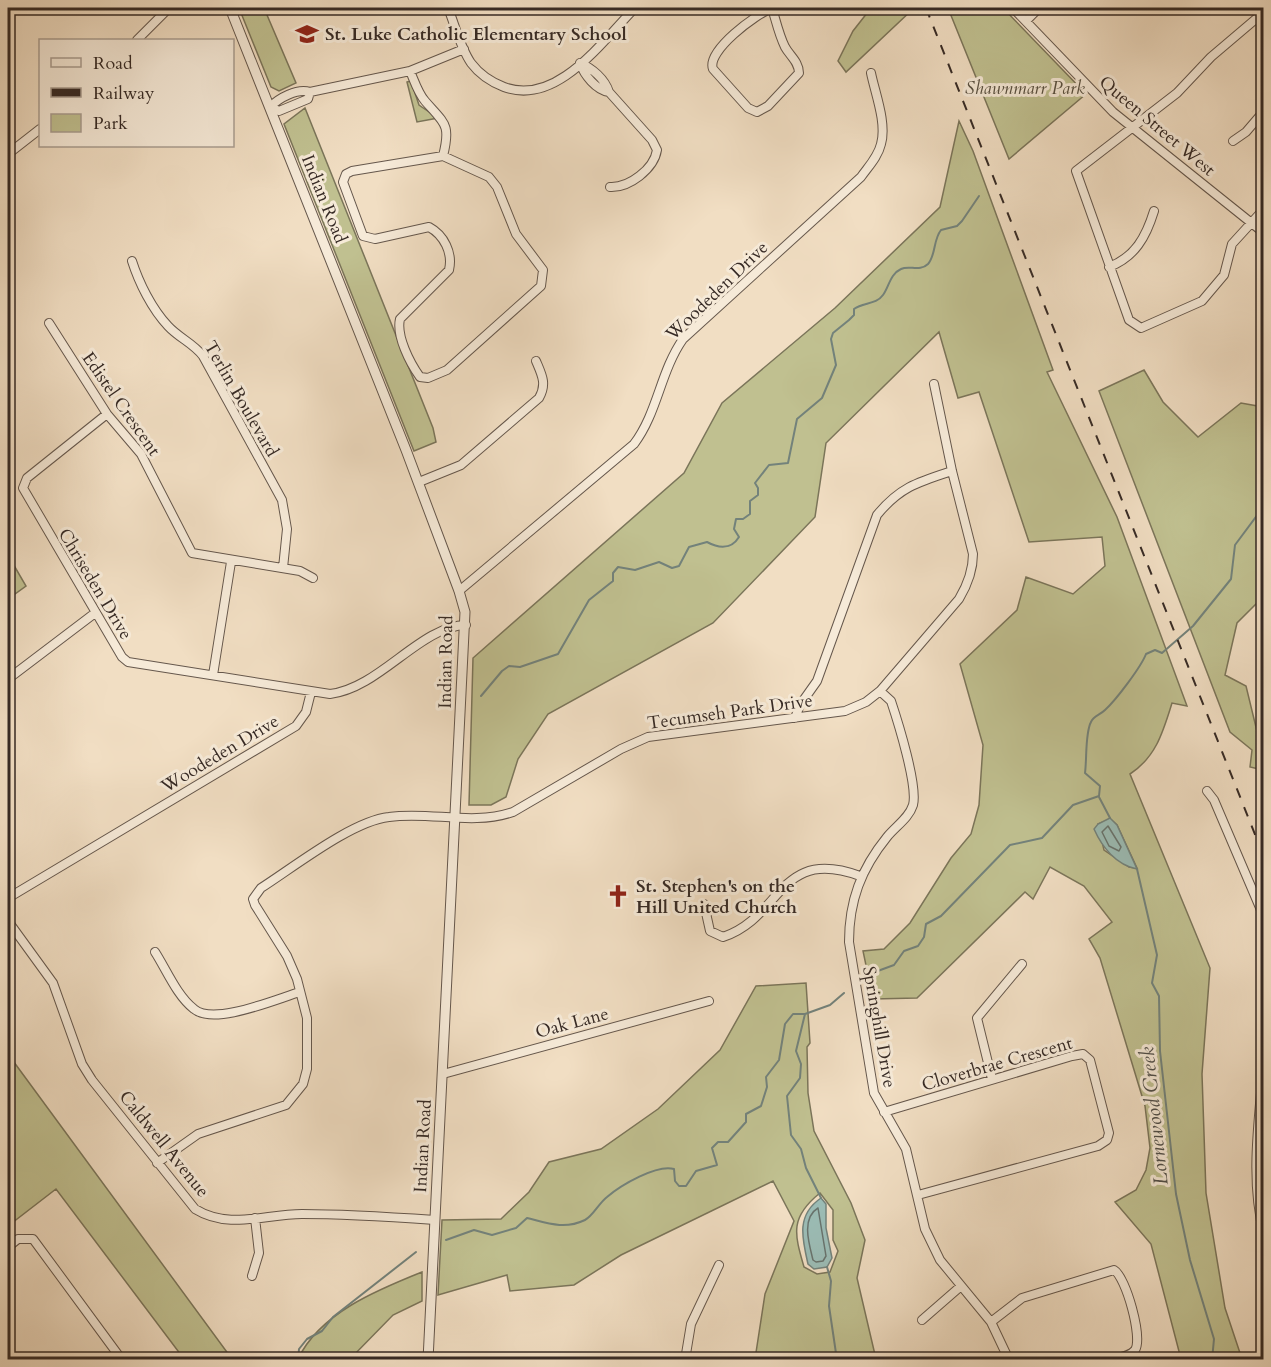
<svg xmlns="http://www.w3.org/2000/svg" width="1271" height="1367" viewBox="0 0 1271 1367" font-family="Cardo,serif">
<rect width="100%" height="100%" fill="#f1dec3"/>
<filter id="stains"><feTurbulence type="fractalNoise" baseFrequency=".00333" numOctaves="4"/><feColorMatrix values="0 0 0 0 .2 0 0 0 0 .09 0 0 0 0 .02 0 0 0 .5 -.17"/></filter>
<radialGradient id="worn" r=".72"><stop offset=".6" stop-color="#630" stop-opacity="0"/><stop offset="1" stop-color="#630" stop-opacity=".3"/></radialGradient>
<path fill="#c0c090" stroke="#7b755a" stroke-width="1.5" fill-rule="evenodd" d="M239 8H264L296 83 279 91 271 87Z
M871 8H914L846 72 838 61 853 31Z
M948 8H1003L1086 94 1009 159Z
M411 81 419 105 438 118 417 122 407 82Z
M305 108 433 428 436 442 414 451 284 124Z
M959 121 973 151 1053 370 1047 372 1117 517 1187 706 1172 703C1163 732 1156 757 1130 774L1210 968 1202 1074 1206 1193 1225 1308 1242 1359H1181L1151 1244 1115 1202 1136 1190 1146 1170 1150 1148 1145 1106 1100 958 1089 939 1112 922 1084 886 1050 867 1033 899 1025 892 917 998 873 999 863 951 884 949 910 923 951 858 971 834 979 805 983 745 960 664 1017 610 1026 577 1073 594 1105 566 1102 537 1029 542 979 392 958 398 939 332 826 443 815 517 713 623 548 714 518 759 506 797 491 805H469L473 658 684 473 722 403 835 308 940 207ZM1110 819 1117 825 1137 868 1129 867 1104 850 1098 824Z
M1144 370 1163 402 1198 437 1241 403 1263 407V597L1237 623 1225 675 1246 686 1263 756V770L1250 767 1252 750 1230 732 1099 391Z
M12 562 26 586 8 599V565Z
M806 983 810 1043 807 1047 808 1093 814 1131 851 1203 865 1240 857 1278 876 1359H755L765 1294 794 1221 773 1181 621 1255 574 1285 510 1291 507 1275 438 1295 442 1220 501 1219 529 1192 549 1162 601 1149 658 1109 720 1050 756 986ZM820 1193 833 1210V1240L838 1251 830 1272 817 1274 804 1267C794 1233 790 1217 820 1193Z
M8 1054 232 1359H184L56 1189 8 1226Z
M422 1272V1301L393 1315 350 1359H298C320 1313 377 1290 422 1272Z"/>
<path fill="#9bbcb5" stroke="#73827b" stroke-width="1.5" d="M1110 818 1117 825 1137 869C1116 865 1102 847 1094 829L1098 824Z
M821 1198 826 1204V1228L832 1258 827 1267 814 1269 808 1264C802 1238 796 1215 821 1198Z"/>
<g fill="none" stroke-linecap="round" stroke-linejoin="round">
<path stroke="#68736d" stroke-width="1.5" d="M1108 826 1121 847 1119 851 1109 846 1102 832Z
M818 1208 826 1256 823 1261 816 1262 813 1260C809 1244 801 1218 818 1208Z"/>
<path stroke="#73827b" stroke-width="2" d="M481 696 502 671 509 666 520 667 558 654 589 600 613 581V573L618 567 635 570 659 562 672 568 679 566 689 547 707 542C718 548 731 550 739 537L734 529 736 519H743L750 514V501L758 495V488L755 483 769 465 788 463 797 419 822 398 836 365 831 339 833 333 849 320 854 315V309C863 302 876 305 883 295 889 287 890 274 901 269 909 265 920 272 928 264 936 255 933 240 941 230L957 226 962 221 979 196
M1099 797 1110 818
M1137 869 1157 955 1152 983 1159 996 1160 1051 1176 1194 1190 1260 1214 1339 1212 1360
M875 972 894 965 904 951 918 946 924 937 926 924 941 916 1010 845 1042 838 1073 805 1099 796 1100 786 1085 773C1087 758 1085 733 1091 722 1093 716 1100 715 1105 710 1116 700 1141 667 1146 654L1155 650 1162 653 1193 626 1231 579 1235 545 1264 506
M821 1198 806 1168 801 1149 791 1135 787 1096 800 1078 801 1064 796 1051 805 1014 830 1005 844 993
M446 1240 474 1230 492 1235 516 1228 527 1218C547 1223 564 1230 585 1220 593 1216 599 1203 607 1197 621 1185 657 1164 674 1169L675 1181 679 1186H686L696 1171 717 1165 712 1148 718 1142H728L746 1122V1114L761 1106 767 1087 766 1077 779 1060 785 1024 793 1014H805
M827 1267 831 1281 829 1306 837 1360
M298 1360 299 1349 307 1339 322 1331 333 1317 416 1252"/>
<g stroke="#65574c" stroke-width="10">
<path id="minor" d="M448 8C455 25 460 47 471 63 480 75 491 82 504 87 557 107 603 40 635 8
M772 8C776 21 779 35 785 47 790 56 799 62 799 73L768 106 757 112 748 108 713 69C706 51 756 14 772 8
M1013 8 1113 112 1264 233
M1264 12 1211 57 1177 93 1076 171 1129 320 1141 328 1202 301 1224 275 1232 244 1264 209
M1026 21 1039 8
M137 40 169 8
M580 63C592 68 605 79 609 92L652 140 657 150C654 169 629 188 610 187
M580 63C584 75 596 90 609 92
M410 71C414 80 418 93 425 101 445 124 451 124 443 156
M310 92 308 99 279 111 270 107C279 98 297 88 310 92L410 71 464 49
M1233 141 1246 132 1264 111
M8 154 40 129
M443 156 489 177 497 187 516 234 543 270 541 286 447 370 428 378 420 377C410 363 396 336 400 319L449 270C453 253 444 235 429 227L375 239 363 236 343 182 346 174 352 171Z
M132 261C139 283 152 309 168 326 179 338 193 343 203 356L282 500 287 529 283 568
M1109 267C1135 257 1146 237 1154 211
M49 323 107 414 141 454 192 553 300 571 313 578
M107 414 27 478 23 488 122 657 128 662 330 694C380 688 420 626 466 625
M419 482 461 465 539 398C547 384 542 375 536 361
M459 591 634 444C658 412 660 372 683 339L861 177C868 167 878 157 881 144 887 123 875 93 871 73
M213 675 231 562
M8 679 95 613
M880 691 891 701C898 722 918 786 913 805 909 818 896 826 887 837 861 869 849 901 849 942L874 1093 906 1149 925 1229 940 1260 991 1322 1009 1360
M795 718 800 705 817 681 877 515C900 487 918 482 952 471
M1207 791 1214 800 1264 917
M8 898 296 726 306 712 311 692
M704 904 710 931 723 937C783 917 778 846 860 876
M8 921 53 983 82 1064 92 1080 195 1209C229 1230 265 1214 302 1214 346 1214 391 1217 435 1220
M155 952C166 969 177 996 194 1009 214 1026 276 999 300 992
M1264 1058C1260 1115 1249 1177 1264 1234
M443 1074 709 1001
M992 1079 977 1018 1022 964
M884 1112 1072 1056 1083 1054 1090 1060 1109 1133 1107 1140 1098 1146 918 1195
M157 1163 198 1134 286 1105 303 1084 307 1069V1018L297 979 287 956 255 905 253 899 261 888C294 867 352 821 389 817 431 811 471 826 513 812L621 749 648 737 845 711 866 702 880 691 959 599C968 584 973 571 973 554L952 471 934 384
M8 1247 18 1239H33L122 1360
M252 1276 259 1253 255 1218
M922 1320 961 1286
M991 1322 1022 1298 1114 1270C1126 1277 1143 1338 1135 1350 1130 1357 1116 1358 1108 1360
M685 1360 691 1324 719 1265"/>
</g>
<g stroke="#65574c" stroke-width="11">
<path id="tertiary" d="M230 8 406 450 459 591 465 612 428 1360"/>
</g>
<use href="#minor" stroke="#f6ead8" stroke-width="8"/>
<use href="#tertiary" stroke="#f6ead8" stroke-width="9"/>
<path stroke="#362a25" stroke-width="2" stroke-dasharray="10 10" stroke-linecap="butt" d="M926 8 1264 857"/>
</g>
<defs>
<g id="school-bare" transform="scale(1.8)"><path d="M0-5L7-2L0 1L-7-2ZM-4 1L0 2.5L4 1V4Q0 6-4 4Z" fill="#8f2418" stroke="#f6ead8" stroke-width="2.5" paint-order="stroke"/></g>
<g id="church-bare" transform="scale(1.8)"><path d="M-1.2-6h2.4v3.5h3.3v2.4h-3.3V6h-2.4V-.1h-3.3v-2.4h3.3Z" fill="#8f2418" stroke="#f6ead8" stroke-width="2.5" paint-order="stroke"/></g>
</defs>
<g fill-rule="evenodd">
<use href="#school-bare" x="307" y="34"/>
<use href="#church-bare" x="618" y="896"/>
</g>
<g text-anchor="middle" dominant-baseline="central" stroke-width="6" stroke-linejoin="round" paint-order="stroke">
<g font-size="18" font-weight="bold" fill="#362a25" stroke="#f6ead8" text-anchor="start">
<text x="325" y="34">St. Luke Catholic Elementary School</text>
<text x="636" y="886">St. Stephen's on the<tspan x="636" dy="21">Hill United Church</tspan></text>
</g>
<g font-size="18" font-style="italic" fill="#585040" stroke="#f6ead8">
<text x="1025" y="88">Shawnmarr Park</text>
</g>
<g font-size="18" fill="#362a25" stroke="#f6ead8">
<text transform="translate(1157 126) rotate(40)">Queen Street West</text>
<text transform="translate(324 199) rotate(68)">Indian Road</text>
<text transform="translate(717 291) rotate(-44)">Woodeden Drive</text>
<text transform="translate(241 399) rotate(60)">Terlin Boulevard</text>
<text transform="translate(121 404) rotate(55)">Edistel Crescent</text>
<text transform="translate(95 584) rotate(59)">Chriseden Drive</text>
<text transform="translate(446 662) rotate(-89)">Indian Road</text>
<text transform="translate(730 712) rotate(-8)">Tecumseh Park Drive</text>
<text transform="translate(220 754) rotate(-31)">Woodeden Drive</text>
<text transform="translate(572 1023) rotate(-15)">Oak Lane</text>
<text transform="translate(879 1027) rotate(80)">Springhill Drive</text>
<text transform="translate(997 1064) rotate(-16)">Cloverbrae Crescent</text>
<text transform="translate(164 1144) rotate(51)">Caldwell Avenue</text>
<text transform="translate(423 1146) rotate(-87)">Indian Road</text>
</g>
<g font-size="20" font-style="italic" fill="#4f4e49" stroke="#f6ead8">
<text transform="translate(1154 1116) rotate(-96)">Lornewood Creek</text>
</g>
</g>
<rect width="1271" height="1367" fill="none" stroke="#f1dec3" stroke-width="30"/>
<rect x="9" y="9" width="1253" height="1349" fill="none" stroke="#362a25" stroke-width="3"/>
<rect x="15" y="15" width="1241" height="1337" fill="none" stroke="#362a25" stroke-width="1.5"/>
<rect x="39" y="39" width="195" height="108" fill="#f6ead8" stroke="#a99d90" stroke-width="1.5"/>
<rect x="51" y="58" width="30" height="9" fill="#f6ead8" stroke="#a99d90" stroke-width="1.5"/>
<text x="93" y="69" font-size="18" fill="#362a25">Road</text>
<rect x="51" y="88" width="30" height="9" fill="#362a25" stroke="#a99d90" stroke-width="1.5"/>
<text x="93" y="99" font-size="18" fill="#362a25">Railway</text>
<rect x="51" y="114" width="30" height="18" fill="#c0c090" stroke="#a99d90" stroke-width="1.5"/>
<text x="93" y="129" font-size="18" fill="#362a25">Park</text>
<rect width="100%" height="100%" filter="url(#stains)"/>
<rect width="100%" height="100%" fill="url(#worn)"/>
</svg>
